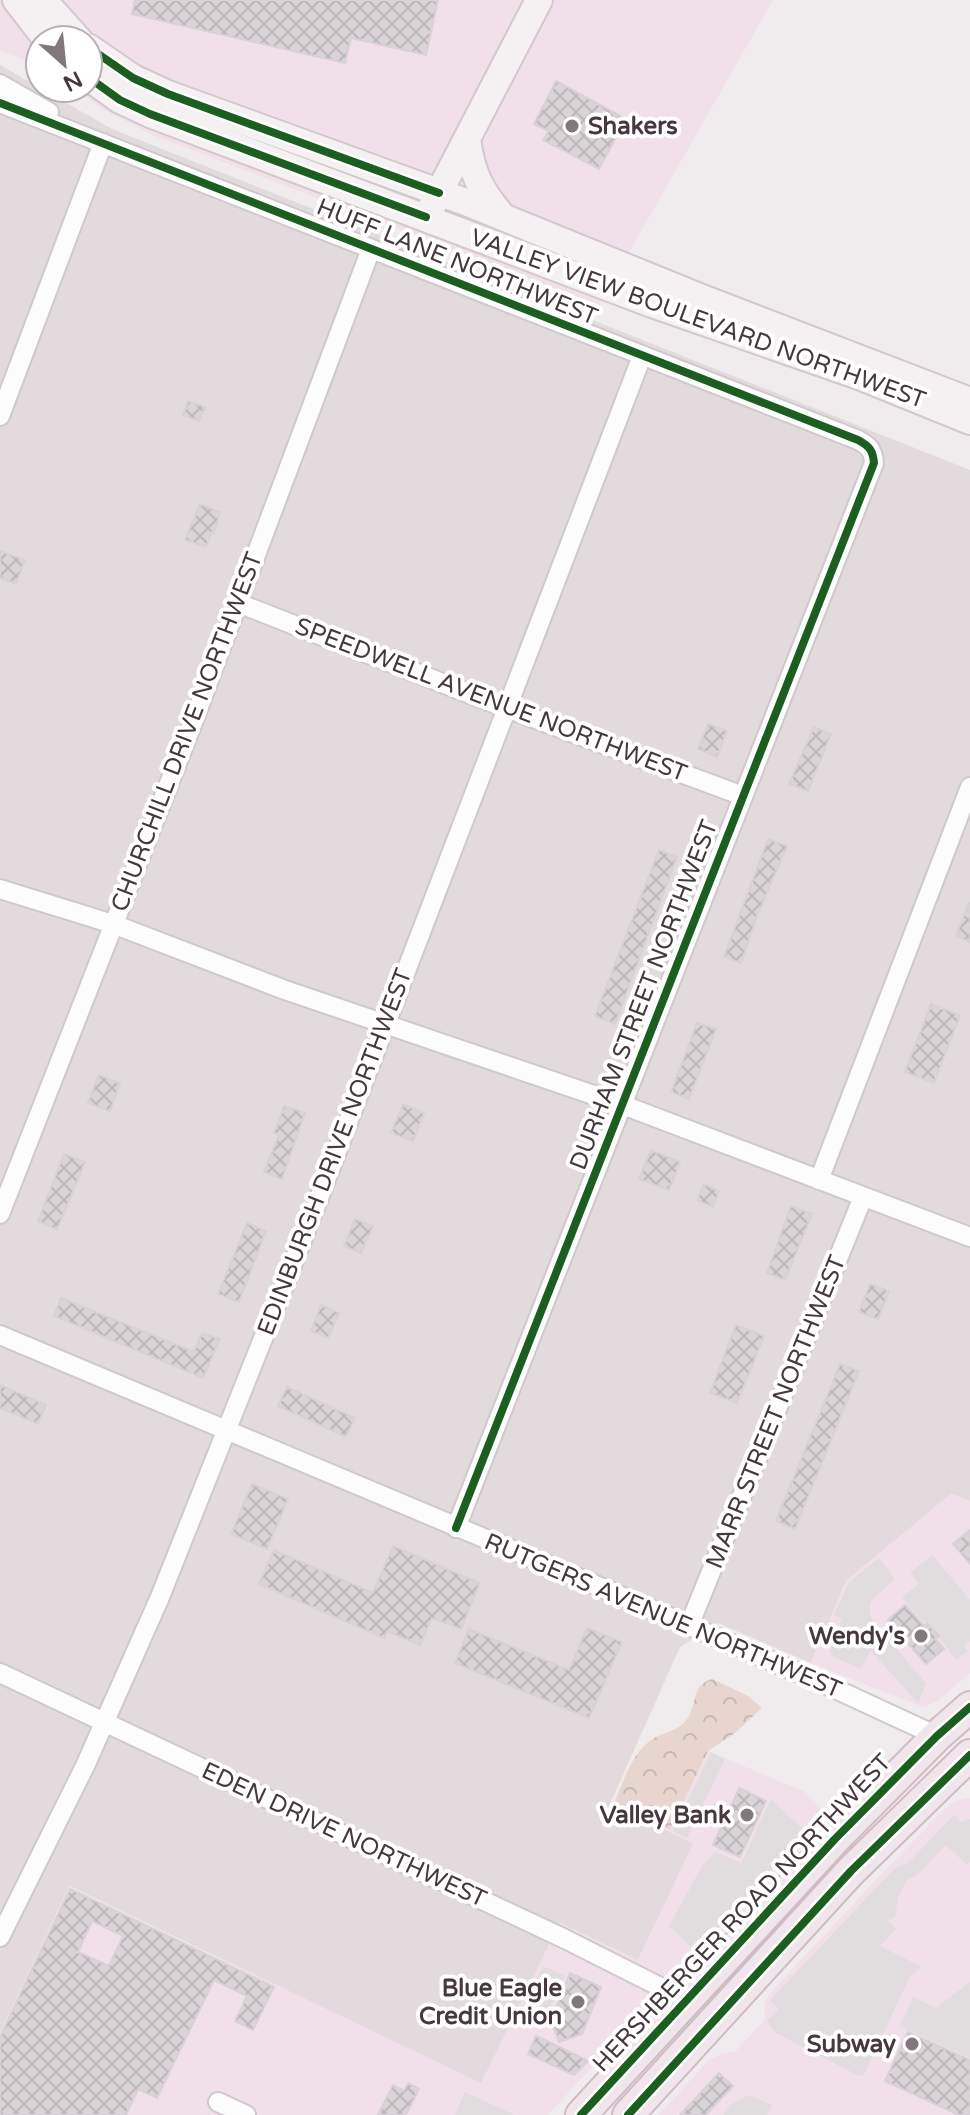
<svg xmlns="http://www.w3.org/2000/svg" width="970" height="2115" viewBox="0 0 970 2115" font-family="'Varela Round',sans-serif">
<defs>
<pattern id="forest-crowns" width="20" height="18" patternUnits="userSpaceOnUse" patternTransform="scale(2)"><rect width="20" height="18" fill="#e8d5cf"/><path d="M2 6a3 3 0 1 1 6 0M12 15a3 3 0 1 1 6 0" fill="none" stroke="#c8b8b3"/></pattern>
<pattern id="building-cross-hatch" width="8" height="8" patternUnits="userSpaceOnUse" patternTransform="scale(2)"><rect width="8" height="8" fill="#dad4d7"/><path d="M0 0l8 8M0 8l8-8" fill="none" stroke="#bcb7ba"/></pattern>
</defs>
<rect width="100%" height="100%" fill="#f0ebed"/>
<path fill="#e3dade" d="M0 65 112 129 970 470V1501L951 1494 846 1581 811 1663 718 1623 680 1647 610 1804 694 1843 638 1960 560 1923 482 2084 70 1886 0 2033Z"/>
<path fill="#f1e0ea" d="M0 0H773L599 305 155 136 99 107 75 88H88V40H40V66L0 50Z
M951 1494 970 1501V1673L938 1701 923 1707 811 1663 846 1581Z
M708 1751 805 1792 825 1812 548 2115H0V2033L69 1886 481 2083 560 1923 638 1960 693 1844 669 1832Z
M970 1798V2115H658L709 2060 723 2053 735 2052 765 2019 764 2004 770 1993 891 1864 949 1805 956 1801Z"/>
<path fill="url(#forest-crowns)" d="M712 1679 748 1696 762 1708 735 1733 708 1751 670 1830 614 1803C624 1781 632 1751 654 1738 665 1732 679 1731 687 1719 698 1704 690 1686 712 1679Z"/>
<path fill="#e1dcde" d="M932 1555 970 1600V1641L964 1647 968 1651 956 1660 927 1621 924 1623 902 1598 919 1583 910 1573Z
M879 1558 895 1579 874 1598 870 1603V1616L926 1684 918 1703 871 1651 861 1669 832 1656 830 1652 842 1619 834 1615 849 1582Z
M711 1752 725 1759 687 1838 673 1831Z
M771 1799 806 1832 697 1952 669 1926 702 1866 715 1852 741 1863Z
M954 1815 961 1822 970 1819V1862L967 1865 946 1845 917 1875 907 1880 898 1898 895 1917 887 1920 896 1929 880 1946 922 1967 910 1976 864 2075 859 2076 776 2033 767 2021 779 2009 770 2000 895 1868 908 1863Z
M543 1966 565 1976 544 2020 522 2010Z
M970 1982V2058L900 2026 913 1997 936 2008Z
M465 2092 515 2115H455Z
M749 2095 772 2105 767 2115H723L732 2104Z"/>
<path fill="url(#building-cross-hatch)" stroke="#d8d1d5" stroke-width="2" fill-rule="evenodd" d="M135 0H438L426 55 351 38 345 63 132 14Z
M556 81 626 119 599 169 543 140 549 131 534 124Z
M188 401 205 407 199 421 183 415Z
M200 504 220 512 214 533 212 532 206 547 185 540Z
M0 551 25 560 16 584 0 578Z
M708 724 727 731 717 757 698 749Z
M814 727 831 734 808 791 789 784Z
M768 839 787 846 757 916 741 963 724 957Z
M659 850 677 857 615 1024 595 1016Z
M969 903H970V942L956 936Z
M931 1004 960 1015 934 1083 905 1072Z
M697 1023 716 1029 689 1099 671 1092Z
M99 1075 120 1083 110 1111 88 1103Z
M403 1104 424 1113 413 1141 391 1133Z
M284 1106 305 1113 282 1179 264 1172 279 1135 274 1133Z
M651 1150 680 1162 669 1190 639 1179Z
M64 1154 85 1162 57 1230 38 1221Z
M704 1184 719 1191 713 1207 697 1200Z
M791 1206 812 1214 785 1280 767 1273Z
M355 1219 373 1226 361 1253 344 1246Z
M247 1223 266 1231 239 1302 218 1294Z
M870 1284 889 1291 878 1319 859 1312Z
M61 1298 194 1352 202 1333 220 1339 203 1378 54 1316Z
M321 1305 339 1313 328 1338 311 1331Z
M736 1325 764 1336 737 1403 710 1393Z
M840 1364 859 1371 795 1529 776 1521Z
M0 1385 46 1405 38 1424 0 1408Z
M287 1387 355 1418 346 1437 278 1406Z
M252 1484 288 1499 267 1549 231 1534Z
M970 1530V1564L953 1544Z
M393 1546 480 1583 461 1629 432 1618 420 1645 387 1631 384 1638 259 1584 274 1550 373 1593Z
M905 1605 924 1626 927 1623 939 1636 935 1639 944 1649 926 1664 888 1620Z
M587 1628 622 1642 589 1718 455 1663 469 1629 569 1670Z
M739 1788 766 1801 740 1857 713 1845 722 1825 708 1818 715 1805 729 1811Z
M70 1889 274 1987 253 2030 235 2021 247 1996 214 1980 157 2098 138 2089 126 2115H0V2037ZM92 1921 123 1936 109 1966 78 1952Z
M570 1973 601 1987 582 2034 559 2042 551 2021Z
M908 2032 970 2060V2115H959L885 2081Z
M536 2036 574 2054 588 2061 574 2075 528 2054Z
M719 2073 733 2086 706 2115H680Z
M408 2083 419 2089 406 2115H378L393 2085 404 2091Z"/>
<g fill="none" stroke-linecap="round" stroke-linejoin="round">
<g stroke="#cec9cb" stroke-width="22">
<path id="street" d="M0 84 49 112
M0 103 858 440C869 446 873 450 874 463L456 1528
M0 416 103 143
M238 603 506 708 743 796
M0 889 113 924 285 990 623 1105 970 1237
M819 1180 970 787
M0 1214 192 725 371 249
M0 1335 598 1586 829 1686 937 1736
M689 1626 863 1197
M0 1673 565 1939 686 2000
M0 1937 85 1766 160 1597 319 1198 642 356
M218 2102 246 2115"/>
</g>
<g stroke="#d3c8cc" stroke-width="30">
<path id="secondary" d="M16 0 47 40
M43 0 79 40
M88 47 133 78 168 94 463 201 702 298 970 401
M88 77 120 100 150 114 652 304 859 376 970 421
M467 139C472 174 480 190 503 217
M432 206 539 0"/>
</g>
<g stroke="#d0bbc5" stroke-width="34">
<path id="primary" d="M581 2115 834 1840 937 1736 970 1707
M628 2115 851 1871 970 1755"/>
</g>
<use href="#street" stroke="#fdfcfc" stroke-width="18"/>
<use href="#secondary" stroke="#f5f0f2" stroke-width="26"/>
<use href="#primary" stroke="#f0e5ea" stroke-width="30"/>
<g stroke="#fff" stroke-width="13">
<path id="cycleway" d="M88 47 133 78 168 94 439 193
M88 77 120 100 150 114 426 217
M0 103 858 440C869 446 873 450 874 463L456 1528
M581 2115 834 1840 937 1736 970 1707
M628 2115 851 1871 970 1755"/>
</g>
<use href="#cycleway" stroke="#1b5e20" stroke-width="8"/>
</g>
<g fill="#81777c" stroke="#fff" stroke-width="3">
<circle cx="572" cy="126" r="8"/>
<circle cx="921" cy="1636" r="8"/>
<circle cx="747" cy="1815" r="8"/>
<circle cx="578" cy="2002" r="8"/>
<circle cx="912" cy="2044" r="8"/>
</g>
<g text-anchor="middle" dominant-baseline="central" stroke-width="8" stroke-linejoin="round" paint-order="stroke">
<g font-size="24" font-weight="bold" fill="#45383f" stroke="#fff" text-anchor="end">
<text x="588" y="126" text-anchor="start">Shakers</text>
<text x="905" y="1636">Wendy's</text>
<text x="731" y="1815">Valley Bank</text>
<text x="562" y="1988">Blue Eagle<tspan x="562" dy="28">Credit Union</tspan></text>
<text x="896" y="2044">Subway</text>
</g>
<g font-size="24" fill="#45383f" stroke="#fff">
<text transform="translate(457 262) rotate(22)">HUFF LANE NORTHWEST</text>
<text transform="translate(698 319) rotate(20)">VALLEY VIEW BOULEVARD NORTHWEST</text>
<text transform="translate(491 700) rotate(21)">SPEEDWELL AVENUE NORTHWEST</text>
<text transform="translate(187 732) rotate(-69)">CHURCHILL DRIVE NORTHWEST</text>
<text transform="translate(644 995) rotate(-69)">DURHAM STREET NORTHWEST</text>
<text transform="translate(335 1152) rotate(-69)">EDINBURGH DRIVE NORTHWEST</text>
<text transform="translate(776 1412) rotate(-68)">MARR STREET NORTHWEST</text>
<text transform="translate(663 1616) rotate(23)">RUTGERS AVENUE NORTHWEST</text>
<text transform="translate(344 1835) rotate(25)">EDEN DRIVE NORTHWEST</text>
<text transform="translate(742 1913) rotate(-47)">HERSHBERGER ROAD NORTHWEST</text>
</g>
</g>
<g transform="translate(64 64) rotate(153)"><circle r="38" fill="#ffffff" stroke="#b5afb2" stroke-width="2"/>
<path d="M0-6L14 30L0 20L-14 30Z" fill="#81777c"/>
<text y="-12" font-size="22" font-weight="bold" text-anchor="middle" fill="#45383f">N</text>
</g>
</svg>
